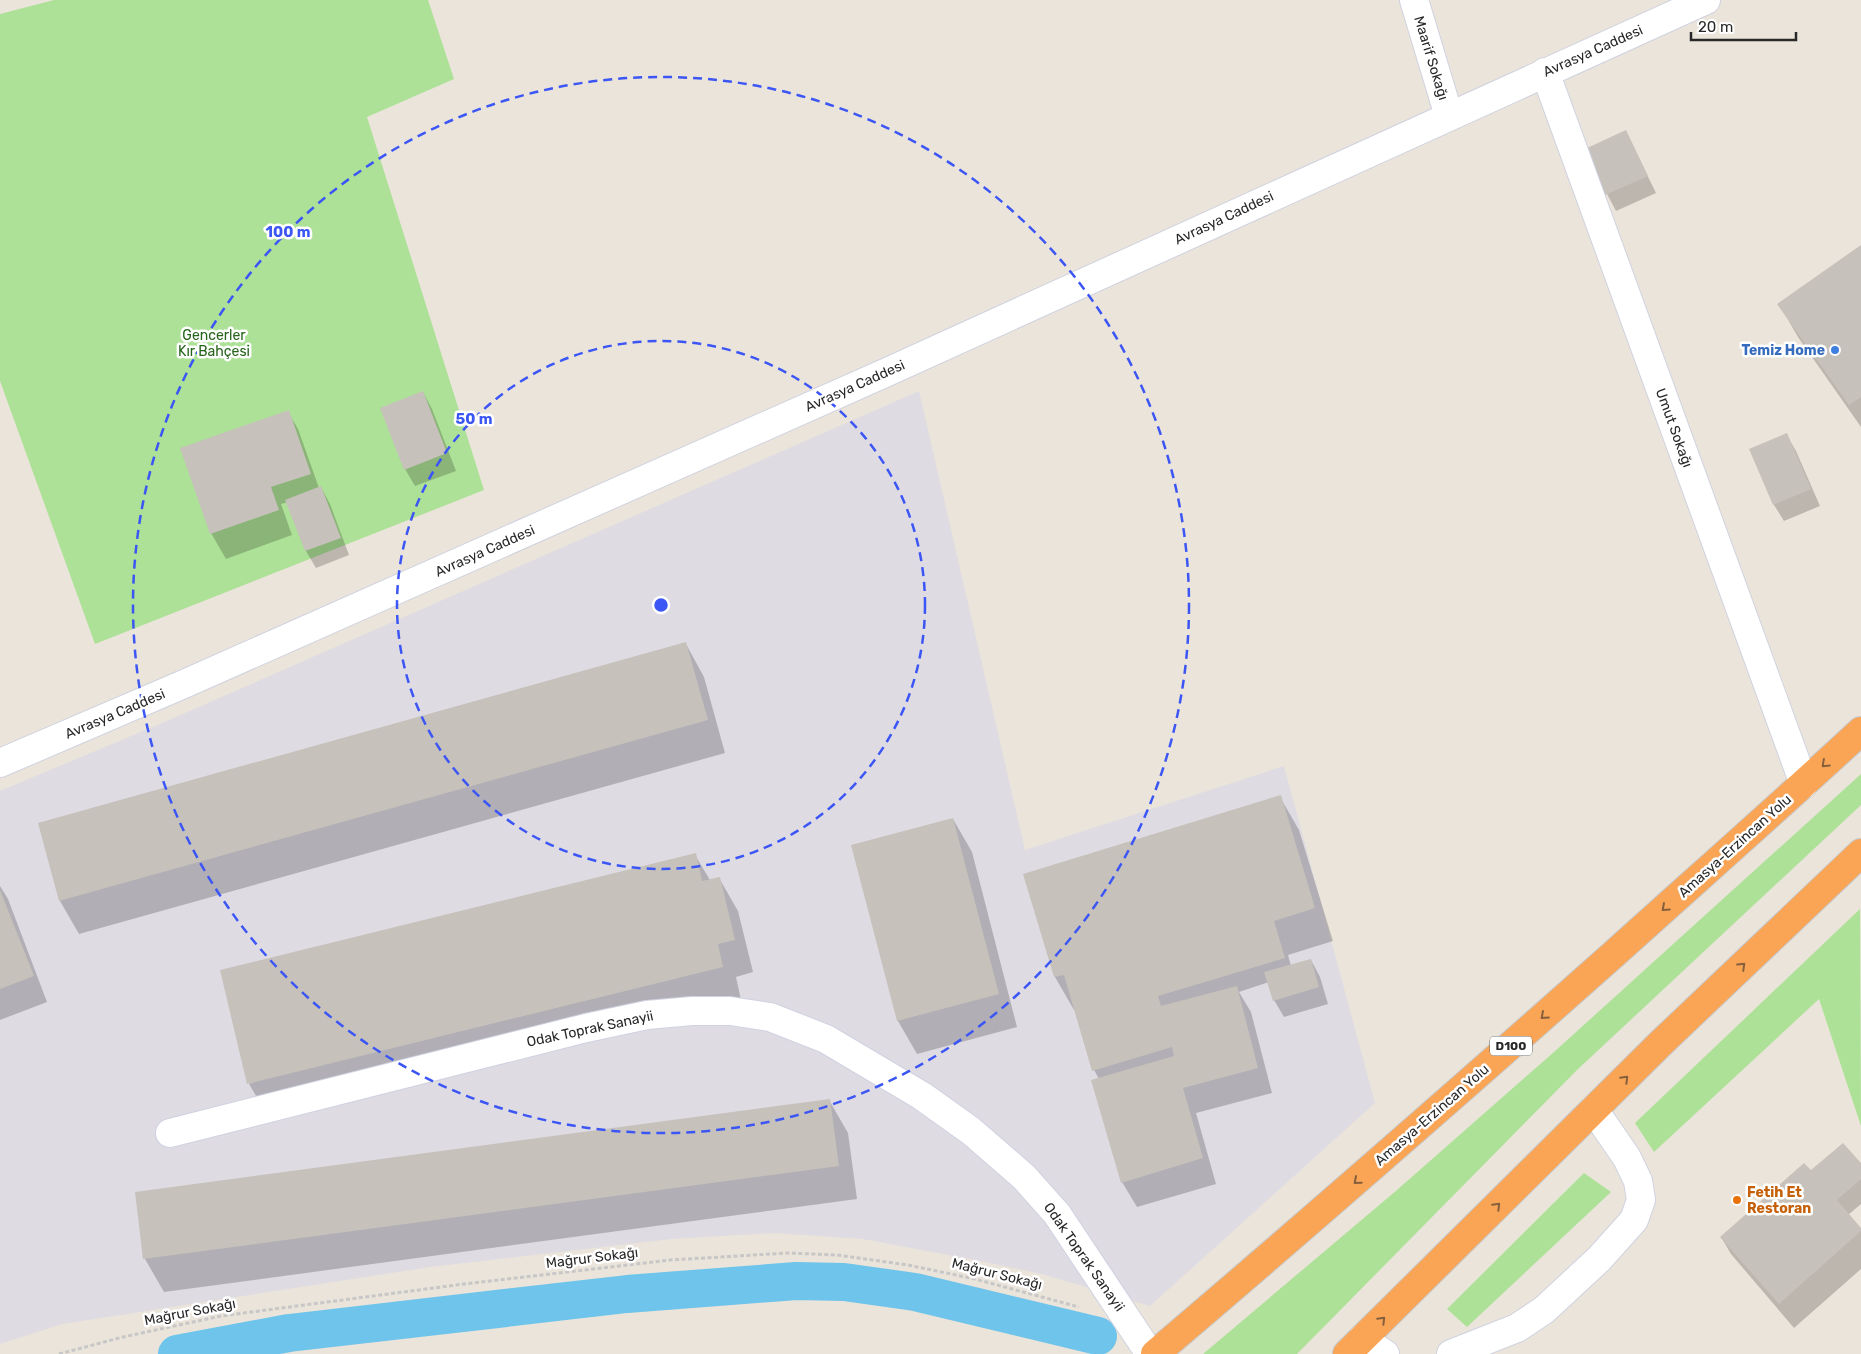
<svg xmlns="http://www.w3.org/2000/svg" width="1861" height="1354" viewBox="0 0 1861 1354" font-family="Rubik,sans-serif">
<rect width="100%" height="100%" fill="#ebe4da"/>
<path fill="#dedbe3" d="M919 391 1025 850 1284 766 1375 1103 1150 1306 1042 1274 975 1260 863 1239 774 1233 671 1239 430 1267 62 1324 0 1344V791L160 724Z"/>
<path fill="#ade197" d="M54 0H428L454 79 367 117 484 490 95 644 0 381V14Z
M1861 774V805L1577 1070 1297 1354H1203L1397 1190 1554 1052Z
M1860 909 1861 1126 1819 999 1654 1152 1635 1123Z
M1584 1173 1611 1192 1467 1327 1447 1309Z"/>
<path fill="#0003" d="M1626 132 1656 193 1616 211 1607 194Z
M1861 246V427L1798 337 1779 304Z
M423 392 432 409 456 471 415 486 405 469Z
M288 412 298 429 319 488 321 487 330 504 349 555 316 568 306 551 288 502 281 504 292 535 226 559 211 533Z
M1786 434 1796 451 1820 506 1784 521 1774 505Z
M686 644 704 677 725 753 79 934 60 901 40 824Z
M1280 797 1299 830 1333 941 1288 955 1291 966 1311 960 1320 977 1328 1004 1284 1017 1274 1000 1269 982 1239 992 1251 1012 1272 1093 1196 1113 1216 1184 1137 1207 1122 1182 1099 1079 1094 1070 1075 1009 1074 1010 1055 977 1024 875Z
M953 819 972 852 1017 1027 917 1054 898 1021 853 845Z
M695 855 710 880 719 878 738 911 753 972 736 977 741 1000 268 1116 249 1084Z
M0 886 8 899 47 1002 0 1020Z
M829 1100 848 1133 857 1199 164 1292 145 1259 136 1193Z
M1861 1165V1204L1848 1215 1861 1230V1269L1794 1328 1731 1254 1721 1237 1811 1172Z"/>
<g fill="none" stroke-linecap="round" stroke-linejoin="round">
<path stroke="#6fc4eb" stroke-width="38" d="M177 1354 289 1333 627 1294 796 1281 844 1282 915 1292 1098 1336"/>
</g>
<path fill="#c6c1ba" d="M1626 130 1648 176 1605 195 1585 149Z
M1861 245V397L1849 405 1777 304Z
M423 391 447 453 404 470 380 408Z
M289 410 311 474 271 487 279 510 210 534 180 448Z
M1787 433 1811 489 1773 505 1749 449Z
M321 486 341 538 305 551 285 500Z
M686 642 708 720 59 901 38 823Z
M1281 795 1315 908 1274 921 1285 958 1158 996 1161 1006 1237 986 1258 1068 1183 1088 1203 1158 1121 1183 1091 1080 1174 1056 1172 1047 1092 1071 1064 975 1054 977 1023 874Z
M953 818 999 994 897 1021 851 845Z
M696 853 702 881 720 877 735 940 718 944 723 967 247 1084 220 970Z
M0 890 34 976 0 989Z
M1311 959 1319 987 1273 1001 1264 972Z
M830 1099 839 1166 143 1259 135 1192Z
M1843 1143 1861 1163V1179L1837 1200 1861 1228V1231L1779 1304 1720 1237 1804 1163 1811 1170Z"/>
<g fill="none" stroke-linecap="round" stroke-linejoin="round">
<g stroke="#d0d2e1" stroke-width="30">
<path id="minor" d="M1414 0 1449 116
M1545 72 1804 784
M0 763 184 684 885 373 1706 0
M170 1133 586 1028 647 1015 692 1011H730L770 1017 826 1039 922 1096 971 1131 1024 1177 1057 1214 1150 1354
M1362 1339 1385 1354
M1451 1354 1517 1328 1544 1310 1599 1259 1634 1220 1641 1200 1638 1181 1627 1158 1594 1110"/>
</g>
<g stroke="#c7c7c7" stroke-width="30">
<path id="highway" d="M1155 1354C1310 1222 1463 1088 1615 953 1697 879 1780 806 1861 731
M1347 1354 1661 1043 1861 853"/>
</g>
<path stroke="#c7c7c7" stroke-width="3" stroke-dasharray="4 2.5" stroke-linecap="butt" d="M59 1354 123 1337 221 1316 464 1284 670 1260 788 1253 837 1255 908 1265 975 1279 1079 1307"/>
<use href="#minor" stroke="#fff" stroke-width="28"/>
<use href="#highway" stroke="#faa556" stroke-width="28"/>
</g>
<defs><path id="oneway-chevron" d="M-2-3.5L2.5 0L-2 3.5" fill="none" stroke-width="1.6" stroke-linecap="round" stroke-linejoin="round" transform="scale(1.25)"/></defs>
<g stroke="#86603d">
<use href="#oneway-chevron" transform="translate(1825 764) rotate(137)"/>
<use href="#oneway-chevron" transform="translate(1665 908) rotate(138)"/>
<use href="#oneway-chevron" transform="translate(1742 966) rotate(-44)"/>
<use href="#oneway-chevron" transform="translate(1544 1016) rotate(138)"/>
<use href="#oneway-chevron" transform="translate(1625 1079) rotate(-45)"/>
<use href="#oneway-chevron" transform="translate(1357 1181) rotate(139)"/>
<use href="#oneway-chevron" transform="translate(1497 1206) rotate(-45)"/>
<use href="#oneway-chevron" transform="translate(1382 1320) rotate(-45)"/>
</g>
<g fill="none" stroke="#3c56f5" stroke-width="2.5" stroke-dasharray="9 6">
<circle cx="661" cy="605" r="264"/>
<circle cx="661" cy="605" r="528"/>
</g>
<circle fill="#3f7fe0" stroke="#fff" stroke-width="2" cx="1835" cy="350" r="5"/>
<circle fill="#e8710a" stroke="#fff" stroke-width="2" cx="1737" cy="1200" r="5"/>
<g text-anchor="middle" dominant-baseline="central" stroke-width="5" stroke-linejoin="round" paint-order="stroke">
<rect fill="#fff" stroke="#686868" stroke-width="1" x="1490" y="1036.5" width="42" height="19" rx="4"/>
<g font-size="12" font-weight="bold" fill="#282828">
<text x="1511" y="1046">D100</text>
</g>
<g font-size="14" fill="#282828" stroke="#fff">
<text transform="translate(1593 51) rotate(-24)">Avrasya Caddesi</text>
<text transform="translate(1431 58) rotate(73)">Maarif Sokağı</text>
<text transform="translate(1224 218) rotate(-25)">Avrasya Caddesi</text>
<text transform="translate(855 386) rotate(-24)">Avrasya Caddesi</text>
<text transform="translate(1674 428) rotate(70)">Umut Sokağı</text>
<text transform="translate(485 551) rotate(-24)">Avrasya Caddesi</text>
<text transform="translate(115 714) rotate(-23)">Avrasya Caddesi</text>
<text transform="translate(1735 846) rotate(-42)">Amasya-Erzincan Yolu</text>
<text transform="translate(590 1029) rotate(-12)">Odak Toprak Sanayii</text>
<text transform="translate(1432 1115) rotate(-41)">Amasya-Erzincan Yolu</text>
<text transform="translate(1084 1257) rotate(55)">Odak Toprak Sanayii</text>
<text transform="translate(592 1258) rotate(-7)">Mağrur Sokağı</text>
<text transform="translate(997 1274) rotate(14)">Mağrur Sokağı</text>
<text transform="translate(190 1312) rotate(-11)">Mağrur Sokağı</text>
</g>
<g font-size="14" fill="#26631b" stroke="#fff">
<text x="214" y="335">Gencerler<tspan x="214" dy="16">Kır Bahçesi</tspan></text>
</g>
<g font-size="14" font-weight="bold" fill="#366cbe" stroke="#fff" text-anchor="end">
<text x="1825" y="350">Temiz Home</text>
</g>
<g font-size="14" font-weight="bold" fill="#c56008" stroke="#fff" text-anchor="start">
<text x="1747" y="1192">Fetih Et<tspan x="1747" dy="16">Restoran</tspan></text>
</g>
</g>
<circle cx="661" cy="605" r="8" fill="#3c56f5" stroke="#fff" stroke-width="2.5"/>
<g font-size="15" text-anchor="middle" font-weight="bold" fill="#3c56f5" stroke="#fff" stroke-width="5" stroke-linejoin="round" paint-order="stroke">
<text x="288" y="237">100 m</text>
<text x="474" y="424">50 m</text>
</g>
<path d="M1691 32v8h105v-8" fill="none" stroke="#282828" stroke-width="2.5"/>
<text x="1698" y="32" font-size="15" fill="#282828" stroke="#ffffff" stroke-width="4" paint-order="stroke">20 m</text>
</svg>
